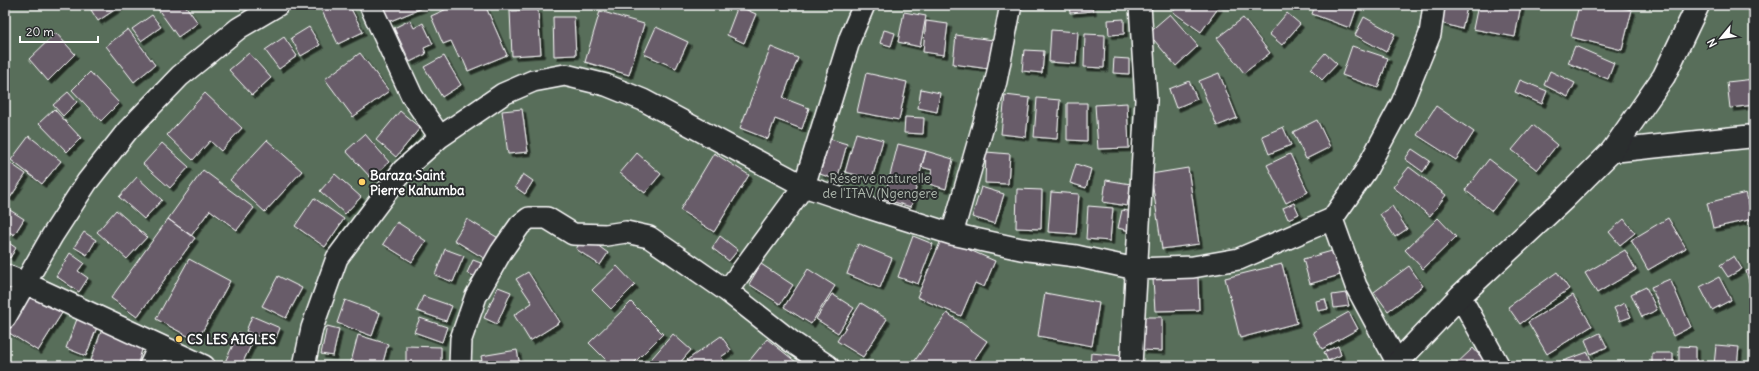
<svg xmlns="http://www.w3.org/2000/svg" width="1759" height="371" viewBox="0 0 1759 371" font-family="Delius,sans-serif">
<defs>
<filter id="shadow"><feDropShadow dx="3.5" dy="3.5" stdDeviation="0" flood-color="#0009"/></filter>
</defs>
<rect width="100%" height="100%" fill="#36363a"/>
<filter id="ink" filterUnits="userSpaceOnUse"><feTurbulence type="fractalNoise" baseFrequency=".025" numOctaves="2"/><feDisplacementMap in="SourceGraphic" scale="8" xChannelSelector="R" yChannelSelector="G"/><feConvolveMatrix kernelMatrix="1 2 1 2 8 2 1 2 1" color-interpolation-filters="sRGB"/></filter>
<g filter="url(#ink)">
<path fill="#586e5a" stroke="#acb6ac" d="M5 5H1754V366H5Z"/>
<path fill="#685b69" stroke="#fff" filter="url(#shadow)" d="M88 5H122L98 21Z
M155 5H185L198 23 178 37Z
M319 5H349L363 32 338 44Z
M382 5H425V7L388 22Z
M456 5H485L507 55 468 71 462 57 459 58 451 41 443 44 431 16Z
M1069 5H1092L1093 11 1070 13Z
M1178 5H1216L1219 7 1201 32 1173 12Z
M1315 5H1358L1350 28 1312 14Z
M1446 5H1459L1467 7 1462 29 1441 23Z
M1478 5H1521L1515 37 1473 29Z
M1579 5H1612L1632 10 1622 50 1571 37Z
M1750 5H1754V26H1752Z
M738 6 756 14 744 43 727 35Z
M538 10 541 54 512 56 510 11Z
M600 11 644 24 629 75 585 62Z
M904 12 926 16 920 47 898 42Z
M1287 13 1300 24 1282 45 1269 34Z
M1170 14 1198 46 1176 66 1148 33Z
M152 15 161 27 141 41 132 29Z
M553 17H574L576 55 554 56Z
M1364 17 1395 34 1386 52 1355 35Z
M1243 18 1270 53 1244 73 1217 38Z
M1124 19V34L1109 35 1108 20Z
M410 20 414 28 423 23 433 44 424 48 426 54 410 62 394 28Z
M926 21 948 24 944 55 923 52Z
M309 27 320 45 301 56 291 38Z
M656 27 688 42 676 68 644 54Z
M128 29 155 65 134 82 106 46Z
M884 30 895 33 891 46 880 43Z
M1051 30 1078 32 1076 64 1049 62Z
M56 33 75 54 48 81 29 59Z
M1085 34 1105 35 1104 68 1084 67Z
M956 35 993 40 989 69 953 64Z
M284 37 297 56 279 69 265 50Z
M1352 46 1388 58 1378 88 1342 75Z
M1575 46 1614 63 1608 79 1568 63Z
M771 47 798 58 783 98 809 108 802 129 775 119 768 139 740 128Z
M1024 50 1044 51 1042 73 1022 71Z
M249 53 271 78 252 95 229 70Z
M360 53 389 91 353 117 325 79Z
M1325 53 1337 64 1322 80 1311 69Z
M444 56 461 85 442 97 424 67Z
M1114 58 1129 59V74L1113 73Z
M1550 71 1575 83 1568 97 1544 85Z
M90 72 119 103 101 121 72 90Z
M866 73 907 82 899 120 857 112Z
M1219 73 1237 118 1217 126 1199 81Z
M1754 79V105L1730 108 1727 82Z
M1520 80 1547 91 1542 104 1515 92Z
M1189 81 1197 99 1176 108 1169 89Z
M921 89 940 93 937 112 918 108Z
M68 92 77 102 63 116 53 105Z
M205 93 242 128 221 151 210 141 193 160 167 135Z
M1005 95 1030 98 1026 137 1001 134Z
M1037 98 1060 100 1057 139 1034 137Z
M1067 103H1087V141L1067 140Z
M1127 103 1129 148 1098 149 1095 105Z
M1436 106 1474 132 1456 160 1417 135Z
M54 109 81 138 67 152 39 123Z
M522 109 528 152 508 154 502 111Z
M400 111 420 128 396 157 376 140Z
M905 117 924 118 923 134 904 133Z
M1317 120 1330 147 1306 159 1293 132Z
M1533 125 1557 145 1537 170 1512 150Z
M1283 127 1291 145 1269 154 1262 136Z
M856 133 883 140 872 179 845 172Z
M365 134 389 162 371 178 346 151Z
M29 136 61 161 42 184 11 160Z
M830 139 847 144 837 180 820 174Z
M267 140 302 171 265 212 230 180Z
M162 143 189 167 170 188 143 164Z
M898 144 926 151 911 207 884 199Z
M1412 149 1430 161 1423 172 1405 159Z
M926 151 953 159 946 189 929 184 932 170 921 167Z
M986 152 1010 154 1008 184 985 183Z
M637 153 661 174 645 193 620 173Z
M714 153 749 175 714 232 680 210Z
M1290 154 1308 192 1286 203 1267 165Z
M1489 159 1516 180 1492 211 1465 190Z
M7 161 26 174 10 198 5 195V164Z
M1076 164 1091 169 1086 188 1070 183Z
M1409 167 1446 195 1430 216 1393 187Z
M1188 168 1199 244 1162 249 1151 174Z
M203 170 254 208 237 230 210 210 191 236 168 219Z
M335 174 361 197 345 214 320 191Z
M523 174 533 181 525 194 515 187Z
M137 177 162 200 144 219 119 197Z
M1106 180 1131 184 1127 206 1103 202Z
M981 187 1004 194 995 224 972 217Z
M1017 189 1042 190 1041 229 1016 228Z
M1051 192 1079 194 1076 234 1048 232Z
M1746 193 1753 219 1713 228 1707 203Z
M314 198 344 219 325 247 295 226Z
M1294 203 1299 214 1288 219 1283 208Z
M1088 206 1113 208 1110 241 1086 239Z
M1392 206 1407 229 1395 237 1380 214Z
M5 207 24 219 14 235 5 229Z
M116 210 147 237 127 259 97 232Z
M1122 210 1134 212 1130 231 1118 228Z
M1438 218 1456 237 1423 269 1405 250Z
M1668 218 1686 248 1648 270 1631 240Z
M168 219 195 238 137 317 111 298Z
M467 219 500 239 487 260 454 240Z
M1624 219 1635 233 1620 245 1609 232Z
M397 222 426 241 412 262 383 244Z
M84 232 96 240 87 255 74 247Z
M585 236 608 253 600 265 576 249Z
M720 236 738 250 729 261 712 248Z
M913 236 933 244 918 284 898 277Z
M942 238 995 261 984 287 975 283 961 316 917 297Z
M9 243 16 248 10 258 5 254V248Z
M858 244 892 258 880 288 847 274Z
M445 249 464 256 453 282 435 275Z
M1625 250 1636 270 1597 293 1585 273Z
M1332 251 1340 275 1310 284 1303 259Z
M70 253 84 263 78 271 88 278 79 292 56 276Z
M1734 256 1742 269 1728 277 1720 265Z
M189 259 230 281 197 341 156 319Z
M473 260 481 263 476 277 467 273Z
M761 264 793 285 780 304 749 284Z
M1282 264 1297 323 1240 338 1225 278Z
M617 266 635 285 611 309 592 290Z
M1409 266 1423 286 1388 311 1374 292Z
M808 269 835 286 811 324 784 307Z
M1754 269V292H1752L1746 271Z
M528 272 560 322 530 341 514 315 532 303 516 279Z
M1557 272 1569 289 1520 324 1508 307Z
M278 276 302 288 286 318 262 306Z
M1198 277 1199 310 1155 311 1153 279Z
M1719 277 1731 300 1712 310 1700 287Z
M1670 279 1691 327 1673 336 1651 287Z
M498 287 511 292 497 324 484 318Z
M1646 287 1657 310 1642 317 1631 294Z
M29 293 62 313 38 351 6 331Z
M1045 293 1099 303 1092 346 1038 336Z
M1346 293 1349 306 1334 308 1332 295Z
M832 294 854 308 838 333 816 319Z
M1573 295 1592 326 1547 354 1528 322Z
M423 296 452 306 446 321 417 311Z
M1325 299 1328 309 1318 311 1316 301Z
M345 300 380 313 372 336 337 323Z
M631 302 663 334 631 366H612L589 343Z
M861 303 887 319 863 357 837 341Z
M1625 303 1631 317 1620 321 1614 308Z
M1349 312 1358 329 1322 349 1313 332Z
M947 313 987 341 970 366H914L912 365Z
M252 316 280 328 274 343 246 331Z
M1142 317H1162V351L1142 350Z
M420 318 447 327 442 342 414 332Z
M77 319 97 327 86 356 66 348Z
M327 326 339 329 333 356 321 354Z
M102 329 144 343 137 366H89Z
M239 332 254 339 241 366H233L225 362Z
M1600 333 1607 347 1591 354 1585 340Z
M673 334 691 350 677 366H645Z
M358 335 388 344 382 366H350Z
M721 336 731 350 721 357 727 366H692L687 360Z
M767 339 801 366H745Z
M1716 345 1739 347 1737 366H1714Z
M406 346 441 347V366H406Z
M1338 346 1341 355 1328 361 1324 352Z
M1679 346 1696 347V366H1679Z
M1473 348 1489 366H1454Z
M517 350 520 366H483L481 356Z
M1753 351 1754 366H1750Z
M1588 352 1593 366H1549Z
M1091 353 1123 356 1122 366H1090Z
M1652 353H1673V366H1652Z"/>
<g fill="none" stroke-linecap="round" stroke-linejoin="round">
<g stroke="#fff" stroke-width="24">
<path id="street" d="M370 5 412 96 440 137
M1332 219 1356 286 1397 362
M952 234 996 81 1011 5
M5 275 25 283 204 366
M727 291 804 186 850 38 864 5
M1460 296 1499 366
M5 318 52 236 87 182 128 130 180 76 239 28 278 5
M150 366 159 346
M304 366 312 328 337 258 403 170 440 137 503 94 533 81 565 75 606 85 643 100 804 186 866 207 952 234 1021 249 1076 256 1136 269 1193 267 1239 259 1332 219 1365 172 1402 103 1430 34 1434 5
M460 366 461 339 476 296 501 252 520 225 529 218H547L573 234 606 235 626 232 649 237 727 291 792 342 828 366
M1131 366 1146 100 1140 5"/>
</g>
<g stroke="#fff" stroke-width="25">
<path id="secondary" d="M1612 151 1754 136"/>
</g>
<g stroke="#fff" stroke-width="25">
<path id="highway" d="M1394 366 1460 296 1564 199 1612 151 1664 76 1698 5"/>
</g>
<use href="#street" stroke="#2a2d2e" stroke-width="21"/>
<use href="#secondary" stroke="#2a2d2e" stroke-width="22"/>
<use href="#highway" stroke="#2a2d2e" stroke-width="22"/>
</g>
</g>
<g fill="#ffd166" stroke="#2a2d2e" stroke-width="1.5">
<circle cx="362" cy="182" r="4"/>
<circle cx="179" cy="339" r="4"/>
</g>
<g text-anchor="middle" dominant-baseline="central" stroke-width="4" stroke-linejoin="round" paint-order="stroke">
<g font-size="13" font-weight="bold" fill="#fff" stroke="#2a2d2e" text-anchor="start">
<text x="370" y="175">Baraza Saint<tspan x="370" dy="15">Pierre Kahumba</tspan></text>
<text x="187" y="339">CS LES AIGLES</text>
</g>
<g font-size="13" fill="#acb6ac" stroke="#2a2d2e">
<text x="880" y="178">Réserve naturelle<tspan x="880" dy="15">de l'ITAV (Ngengere</tspan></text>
</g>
</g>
<rect width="1759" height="371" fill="none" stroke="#2a2d2e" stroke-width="20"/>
<rect x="10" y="10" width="1739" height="351" fill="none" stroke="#fff" stroke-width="1.5" filter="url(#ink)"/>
<g transform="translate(1721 38) rotate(241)" stroke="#2a2d2e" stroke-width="3" paint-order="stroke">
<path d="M0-3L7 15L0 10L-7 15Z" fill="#ffffff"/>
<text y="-6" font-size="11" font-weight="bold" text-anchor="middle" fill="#ffffff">N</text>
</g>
<path d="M20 36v6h78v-6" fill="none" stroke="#ffffff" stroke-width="2"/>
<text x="26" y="36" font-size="12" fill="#ffffff" stroke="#2a2d2e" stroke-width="3" paint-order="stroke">20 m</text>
</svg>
